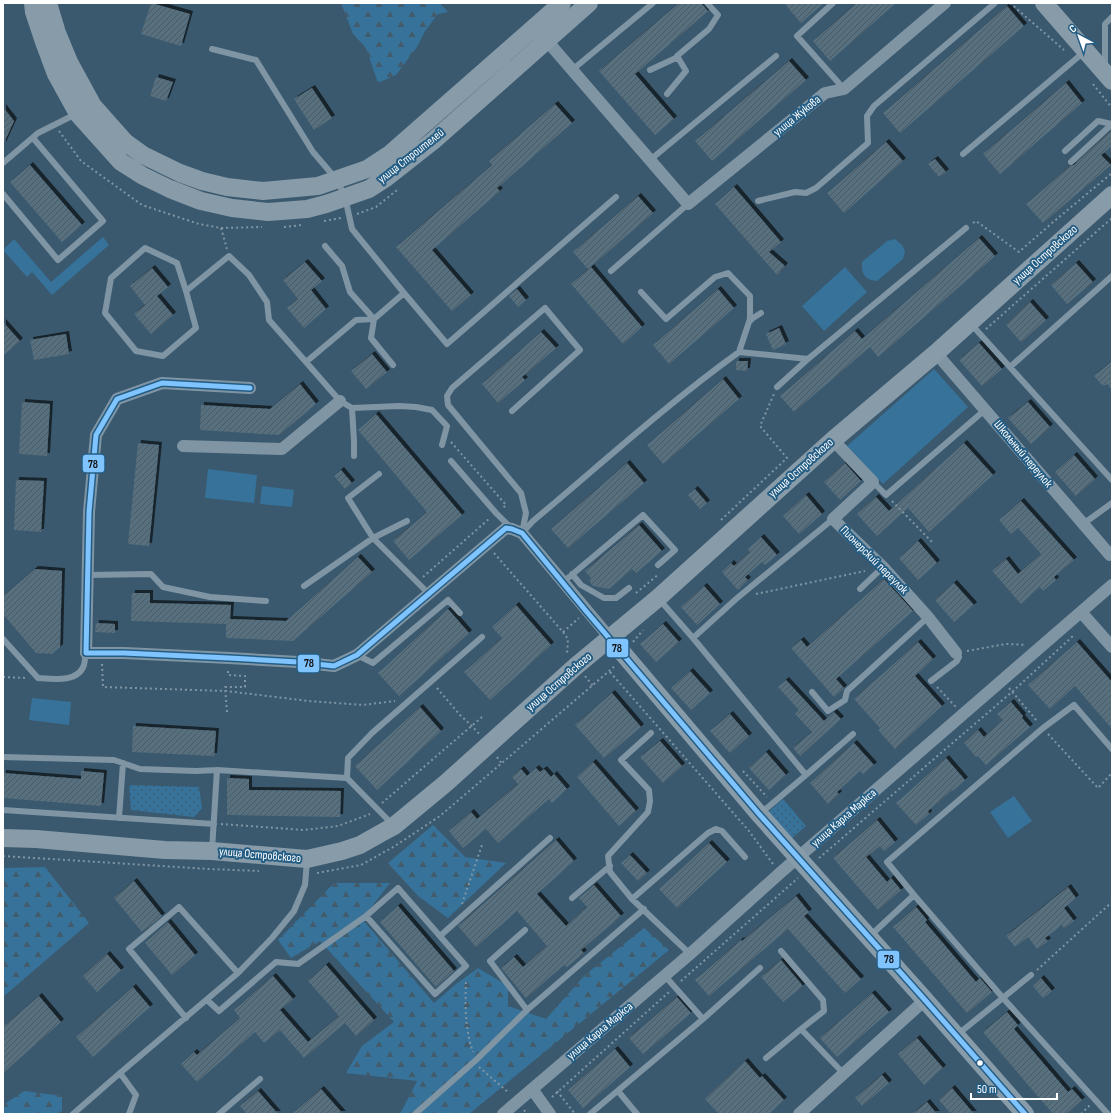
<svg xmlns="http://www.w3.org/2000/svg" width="1115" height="1117" viewBox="0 0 1115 1117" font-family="'Sofia Sans Condensed',sans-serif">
<defs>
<pattern id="grass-dots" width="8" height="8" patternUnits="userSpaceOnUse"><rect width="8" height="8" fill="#367299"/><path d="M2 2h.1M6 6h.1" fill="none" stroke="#435b6b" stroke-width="1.8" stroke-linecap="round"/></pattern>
<pattern id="forest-firs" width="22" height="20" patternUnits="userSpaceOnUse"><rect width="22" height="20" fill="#367299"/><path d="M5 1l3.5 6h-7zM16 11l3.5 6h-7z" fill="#435b6b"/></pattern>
<pattern id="building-hatch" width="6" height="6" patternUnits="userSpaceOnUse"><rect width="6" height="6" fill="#577080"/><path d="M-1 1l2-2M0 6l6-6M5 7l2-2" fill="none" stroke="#505a61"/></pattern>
<filter id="shadow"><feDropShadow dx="3" dy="-3" stdDeviation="0" flood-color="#0009"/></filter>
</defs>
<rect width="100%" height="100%" fill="#3a596e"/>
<path fill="url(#grass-dots)" d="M129 785 199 787 202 808 194 817 131 810Z
M783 799 806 826 791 839 767 813Z"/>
<path fill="url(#forest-firs)" d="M341 3H440L448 12 438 14 425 31 417 47 396 75 378 83 366 48 353 34Z
M433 825 465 857 506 863 448 918 418 896 388 863Z
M45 867 89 923 3 997V868Z
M334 883H390L362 919 434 1003 456 984 478 968 508 986V1006L546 1019 585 975 644 928 669 950 469 1114H400L417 1081 346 1073 362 1046 394 1022 320 941 291 958 278 940Z
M24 1091 62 1096V1111L58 1114H3V1105Z"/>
<path fill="#367299" d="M103 237 109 245 52 295 32 272 27 277 3 250 14 239 51 282Z
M895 239 902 245 905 251 903 259 877 281C865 280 861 274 862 262L887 241Z
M845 267 867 292 824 331 802 306Z
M934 369 968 407 883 484 847 446Z
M208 469 257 475 254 503 205 498Z
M262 486 294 490 292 507 260 504Z
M32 698 71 702 69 725 29 720Z
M1014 796 1032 821 1008 838 990 812Z"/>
<path fill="url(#building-hatch)" filter="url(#shadow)" d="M151 3 190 14 181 46 141 34Z
M679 3H701L708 11 635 74 674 119 655 135 599 71Z
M784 3H824L801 23Z
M857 3H896L830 61 813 41Z
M1007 6 1024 26 900 133 883 113Z
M789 61 806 80 712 161 695 141Z
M156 77 173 82 166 101 150 96Z
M1066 83 1082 103 1000 174 983 154Z
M312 88 332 118 314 130 294 99Z
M555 104 572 123 497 188 500 191 432 250 471 295 452 311 396 247 492 165 489 161Z
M3 107 14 121 3 145Z
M1112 130V146L1101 155 1111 165 1043 223 1026 204 1070 166 1074 165Z
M886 142 903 161 844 213 827 193Z
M935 159 946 172 939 177 928 164Z
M30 165 82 225 62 242 10 182Z
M734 187 781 242 769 252 785 266 777 275 715 204Z
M638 196 653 213 588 269 573 252Z
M979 238 995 256 878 357 870 347 794 412 780 396 855 331 862 339Z
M305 262 322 281 311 290 326 309 304 328 287 308 298 299 283 280Z
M1076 263 1093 282 1067 304 1051 285Z
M591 267 642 327 623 344 571 284Z
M152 268 168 287 157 296 173 315 151 334 134 314 145 305 130 286Z
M517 289 526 300 518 307 509 296Z
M718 289 734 308 669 364 653 345Z
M1030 302 1046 320 1021 342 1006 325Z
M3 322 20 341 3 356Z
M779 328 786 344 773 350 766 334Z
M541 332 556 348 522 377 525 380 498 403 482 384Z
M66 334 69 354 34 360 30 340Z
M979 343 1002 369 982 386 959 360Z
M372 354 387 372 366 389 351 371Z
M736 361H748L747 371 736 370Z
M1112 361V390L1107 384 1103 386 1094 376Z
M723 379 739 399 663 464 647 445Z
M300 384 316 404 279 435 200 430 201 405 270 409Z
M22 402 50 404 47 456 19 454Z
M1028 402 1050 427 1031 444 1008 418Z
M376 414 462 515 409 560 393 541 427 512 358 430Z
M138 443 159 445 149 546 128 544Z
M964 443 993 475 929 532 908 508 877 536 857 514 876 497 889 511Z
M1074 455 1095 479 1076 496 1055 472Z
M627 463 644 483 568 548 551 529Z
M845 463 861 481 840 500 824 482Z
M341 470 352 483 345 489 334 476Z
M16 480 44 481 41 532 14 530Z
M695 489 707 503 700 509 688 495Z
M806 495 822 514 799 534 783 516Z
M1021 501 1074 560 1054 577 1056 580 1043 591 1040 587 1021 604 992 571 1006 559 1018 574 1041 554 1018 528 1011 534 999 520Z
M639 525 662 551 636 573 632 569 609 589 593 586 589 580 591 578 585 571Z
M761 537 777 555 765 565 762 562 745 577 748 580 738 590 722 572 731 563 734 566 750 552 748 549Z
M918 541 937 563 918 580 899 558Z
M358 557 372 572 293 641 226 638V624L131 621 132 593H150V603L231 605 230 619 286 621Z
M35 569 62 571 60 647 52 654 36 653 3 614V596Z
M884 579 913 611 836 679 844 688 834 697 791 648 801 640 807 647Z
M954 583 974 605 954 622 935 600Z
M704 586 720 604 697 625 681 607Z
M516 605 551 645 490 700 464 672 502 638 492 627Z
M448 609 469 633 399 696 378 673Z
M96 623 115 624V633L95 632Z
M663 624 679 642 656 662 640 644Z
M918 642 933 659 915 676 942 706 895 749 878 730 880 728 854 699Z
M1077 642 1112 682V729L1075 686 1050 709 1028 685Z
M690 671 710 693 691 710 671 688Z
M786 680 824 721 834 712 841 719 800 756 793 748 812 732 795 714 799 710 778 687Z
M612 693 641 727 604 758 575 725Z
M1011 702 1023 716 1022 718 1030 727 986 765 978 756 976 757 964 743 978 730 984 737 1003 720 997 714Z
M420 707 441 731 377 790 355 766Z
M730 714 749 736 730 753 710 731Z
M133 726 216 731 214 756 132 752Z
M660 741 682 766 663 783 640 757Z
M854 743 874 765 863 774 860 771 837 792 839 794 828 804 810 783Z
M766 752 786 775 769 790 749 768Z
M946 758 965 780 953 791 952 790 928 811 929 814 916 825 896 803Z
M593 762 636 811 619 826 577 777Z
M536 768 540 772 544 769 551 777 554 774 567 789 552 803 549 799 498 843 486 829 463 848 449 831 471 812 477 819 518 784 512 777 521 769 527 776Z
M81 771 104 773 101 806 3 798V773L81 779Z
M227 778 249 779V790L341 791 340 817 227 815Z
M877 820 895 842 884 851 880 846 866 857 887 882 891 878 901 890 878 910 833 858Z
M556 840 574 861 537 894 566 926 587 907 579 898 594 885 621 916 581 950 584 953 567 967 564 965 526 998 501 968 514 957 523 967 547 946 517 911 476 947 458 926Z
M709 843 727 862 677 908 659 889Z
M630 855 647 873 638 881 621 863Z
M134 881 162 916 142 932 114 898Z
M1068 887 1076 898 1064 908 1074 921 1064 928 1062 925 1045 938 1048 941 1037 949 1028 937 1015 947 1006 936Z
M796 896 809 912 804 916 861 979 845 993 788 929 709 996 695 980 741 940 742 941Z
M398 906 454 971 436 987 380 922Z
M916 907 927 920 925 922 976 982 980 978 992 992 967 1013 893 927Z
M168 922 195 955 172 975 145 943Z
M107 954 121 970 97 992 83 976Z
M781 960 803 986 783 1002 761 977Z
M326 965 374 1020 356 1036 345 1023 304 1058 280 1030 264 1043 255 1032 197 1082 181 1064 194 1052 197 1055 240 1018 234 1010 273 976 293 999 280 1010 308 1042 339 1016 308 981Z
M1041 978 1052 991 1043 998 1033 986Z
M133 987 150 1007 93 1057 76 1037Z
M872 993 889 1012 837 1057 820 1038Z
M39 996 61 1022 3 1073V1027Z
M677 997 691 1013 643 1054 629 1038Z
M1007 1012 1018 1025 1014 1029 1068 1092 1072 1089 1082 1100 1066 1114H1053L983 1032Z
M917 1038 943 1068 924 1085 898 1054Z
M615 1049 630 1067 583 1108 568 1090Z
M745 1061 760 1078 762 1076 784 1100 769 1114H719L705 1099Z
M882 1075 889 1083 862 1106 855 1098Z
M952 1088 974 1114H951L939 1100Z
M321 1089 343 1114H292Z
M258 1091 278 1114H247L240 1106Z
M927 1102 937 1114H912Z"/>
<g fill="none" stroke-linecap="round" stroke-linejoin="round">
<path stroke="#8095a4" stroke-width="2" stroke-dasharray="2 3" stroke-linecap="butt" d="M1010 3 1064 50
M1093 84 1112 108
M59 131 81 161 142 205 199 224 221 228 262 227
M357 214 376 207 397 190
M324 221 341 218
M973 223 976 221 1019 252 1052 223 1112 173
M284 227 302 225
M221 228 227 249
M986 329 1112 218
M451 442 506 505 503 508
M892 501 932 542
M721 520 787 458 760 426 774 394
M494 553 563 632 568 639 567 654
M423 577 490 518
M636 593 659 574
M756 594 865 571
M563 632 579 618
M633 642 643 630
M967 651 1006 644 1026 645
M102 664 103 687 226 691 309 701 363 705 395 701
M610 672 749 831 773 864
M585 676 593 686
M3 677 27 678
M937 687 956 707
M437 688 460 715 471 725 480 735
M1009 688 1037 721
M227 712 225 687H245V676L228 675V669
M1048 734 1098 788 1112 773
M497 757 502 764
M743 771 767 797
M382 803 482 717
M221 824 304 830 338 826 370 814
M3 856 209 869 259 871
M819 858 1013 691 1073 636
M317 873 361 865 395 846 440 816 615 666
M462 904 482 845
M1037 970 1112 902
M681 981 798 878
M466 982C465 1005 465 1030 473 1052
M479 1067 509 1093
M557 1091 575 1114
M552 1097 669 992
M524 1110 527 1114
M1081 1114 1090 1105"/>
<path stroke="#8095a4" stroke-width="6" d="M833 3 797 36 844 89
M212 49 256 60 313 152 337 180 345 197 352 229 404 293 374 319 356 320 306 362 340 401 352 408 354 441V456
M1105 66V24L1112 17
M572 70 653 3
M650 70 678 57
M667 94 686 71 677 56 709 29 718 15 707 3
M1065 151 1098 121 1112 124
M963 154 1084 52
M650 160 776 56
M1071 162 1112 124
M3 163 38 133 76 114
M3 194 58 260 103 221 33 138
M758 201 795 192 806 193 816 188 868 143 867 116 874 106 995 3
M325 246 342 266 350 292 374 319 371 338 393 365
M611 271 688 204
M186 291 177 263 145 248 111 278 105 313 136 351 163 356 196 328 186 291 229 256 249 275 267 302 269 320 306 362
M641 292 666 319 715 277 728 273 750 296V319L739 352
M404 293 447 344 616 197
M749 322 753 318 761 313
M971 324 1112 480
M1010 367 1112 276
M777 387 809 358
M352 408 399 406 416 407 432 410 447 426 442 445
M512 411 580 350 545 308 452 388 447 396 448 405 521 493 526 513 522 533
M451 461 496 513 511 528
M379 474 348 498 373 538 429 594
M873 482 886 495 986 409
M1083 524 1112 503
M522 533 533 521C601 464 667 404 739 352L808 359 966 228
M572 574 581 585 604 598H616L629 588
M87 575 151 574 163 587 210 597 266 601
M562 583 643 515 675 550 658 565
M304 586 373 538 407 521
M860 589 883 567
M659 599 693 638 806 775 761 813
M693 638 736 599 833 519
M3 639 38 678C53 679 78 683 84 665 85 661 85 657 86 653
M357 655 373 663 448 600 460 613
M931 681 957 661 959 657 956 653
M812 692 828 711 845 700 847 691 928 617
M651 733 621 760 649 790 650 801 648 812 608 856 610 872 632 899 690 954
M3 757 114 760 140 769 196 771 217 770 347 778 392 824
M806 775 853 734
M347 778 348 758 372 733 482 637
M3 810 214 824
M119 818 123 763
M212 850 217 770
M914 895 887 862 1043 728 1074 705 1112 749
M572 898 610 866
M632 899 708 833 716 829 722 831 745 857
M525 930 490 961 527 1010
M440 936 550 838
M870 936 914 895 1003 998 1108 1114
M781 951 823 1000 824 1011 801 1029 844 1074
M665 976 703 1019
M207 1000 219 1011 276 962 298 964 366 916 398 888 466 966 435 994 366 916
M186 1018 129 949 179 907 238 973
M957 1035 1031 975
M766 1058 801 1029
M120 1073 136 1095 129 1114
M618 1091 637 1114
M73 1114 120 1073 238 973 272 938 294 911 305 885 307 861
M219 1114 260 1079
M415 1114 476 1060 527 1010 644 909
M590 1114 703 1019 760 968"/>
<path stroke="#8095a4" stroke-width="12" d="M542 35 688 204 825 93 844 89 945 3
M936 353 1110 555
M250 388 162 383 117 399 96 435 89 512 86 653H124L229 658 298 662 334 666 357 655 506 528 512 529 522 533 610 638
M833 440 873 482 833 519 883 567 928 617 956 653
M183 446 282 449 340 401
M1081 612 1112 647
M532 1089 550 1114
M503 1114 690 954 780 873 1112 585
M799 1114 925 1000"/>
<path stroke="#879ba9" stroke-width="18" d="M33 3 34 12 43 39 56 74 78 114 121 162 143 176 170 189 201 201 232 208 268 212 307 209 326 204 369 189 386 178 433 141 589 3
M48 3 57 33 69 62 93 106 125 142 143 155 180 173 202 181 227 187 263 191 318 186 367 169 390 154 562 3
M1044 3 1112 81
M610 638 759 814 925 1000 1025 1114
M3 838 36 839 165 850 212 851 307 859 342 851 360 845 383 832 394 826 446 783 576 666 658 598 833 440 936 353 1112 195"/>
<g stroke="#245d84" stroke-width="8">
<path id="bus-1" d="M250 388 162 383 117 399 96 435 89 512 86 653H124L229 658 298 662 334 666 357 655 506 528 512 529 522 533 586 611 759 814 925 1000 1025 1114"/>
</g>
<use href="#bus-1" stroke="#80c4ff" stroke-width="5"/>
</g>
<circle fill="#fff" stroke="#245d84" stroke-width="1.5" cx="980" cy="1063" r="3.5"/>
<g text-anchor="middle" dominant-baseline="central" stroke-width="4" stroke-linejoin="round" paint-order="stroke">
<g font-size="12" fill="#fff" stroke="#245d84">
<text transform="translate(797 116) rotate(-39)">улица Жукова</text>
<text transform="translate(411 156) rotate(-38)">улица Строителей</text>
<text transform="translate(1045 255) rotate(-42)">улица Островского</text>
<text transform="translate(1023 454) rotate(50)">Школьный переулок</text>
<text transform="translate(801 468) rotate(-42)">улица Островского</text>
<text transform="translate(874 560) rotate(45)">Пионерский переулок</text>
<text transform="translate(559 682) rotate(-41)">улица Островского</text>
<text transform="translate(844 818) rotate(-41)">улица Карла Маркса</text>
<text transform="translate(260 855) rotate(5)">улица Островского</text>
<text transform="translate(600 1031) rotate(-40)">улица Карла Маркса</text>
</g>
</g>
<g stroke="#245d84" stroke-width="1.5">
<rect x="82" y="454" width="23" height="19" rx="4" fill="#80c4ff"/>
<rect x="606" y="638" width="23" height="20" rx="4" fill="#80c4ff"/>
<rect x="297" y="654" width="23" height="19" rx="4" fill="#80c4ff"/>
<rect x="877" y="950" width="23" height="19" rx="4" fill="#80c4ff"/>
</g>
<g font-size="11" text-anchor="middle" font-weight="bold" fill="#111">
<text x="93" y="468">78</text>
<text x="617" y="652">78</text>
<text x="309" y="667">78</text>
<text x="889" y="963">78</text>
</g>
<rect width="1115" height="1117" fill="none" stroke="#ffffff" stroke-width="8"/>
<g transform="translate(1079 36) rotate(319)" stroke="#245d84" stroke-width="3" paint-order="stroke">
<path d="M0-3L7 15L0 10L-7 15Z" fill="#ffffff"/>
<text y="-6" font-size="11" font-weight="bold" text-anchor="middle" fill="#ffffff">С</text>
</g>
<path d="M971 1093v6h86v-6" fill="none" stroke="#ffffff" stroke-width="2"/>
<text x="977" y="1093" font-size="12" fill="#ffffff" stroke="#245d84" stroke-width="3" paint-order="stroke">50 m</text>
</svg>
